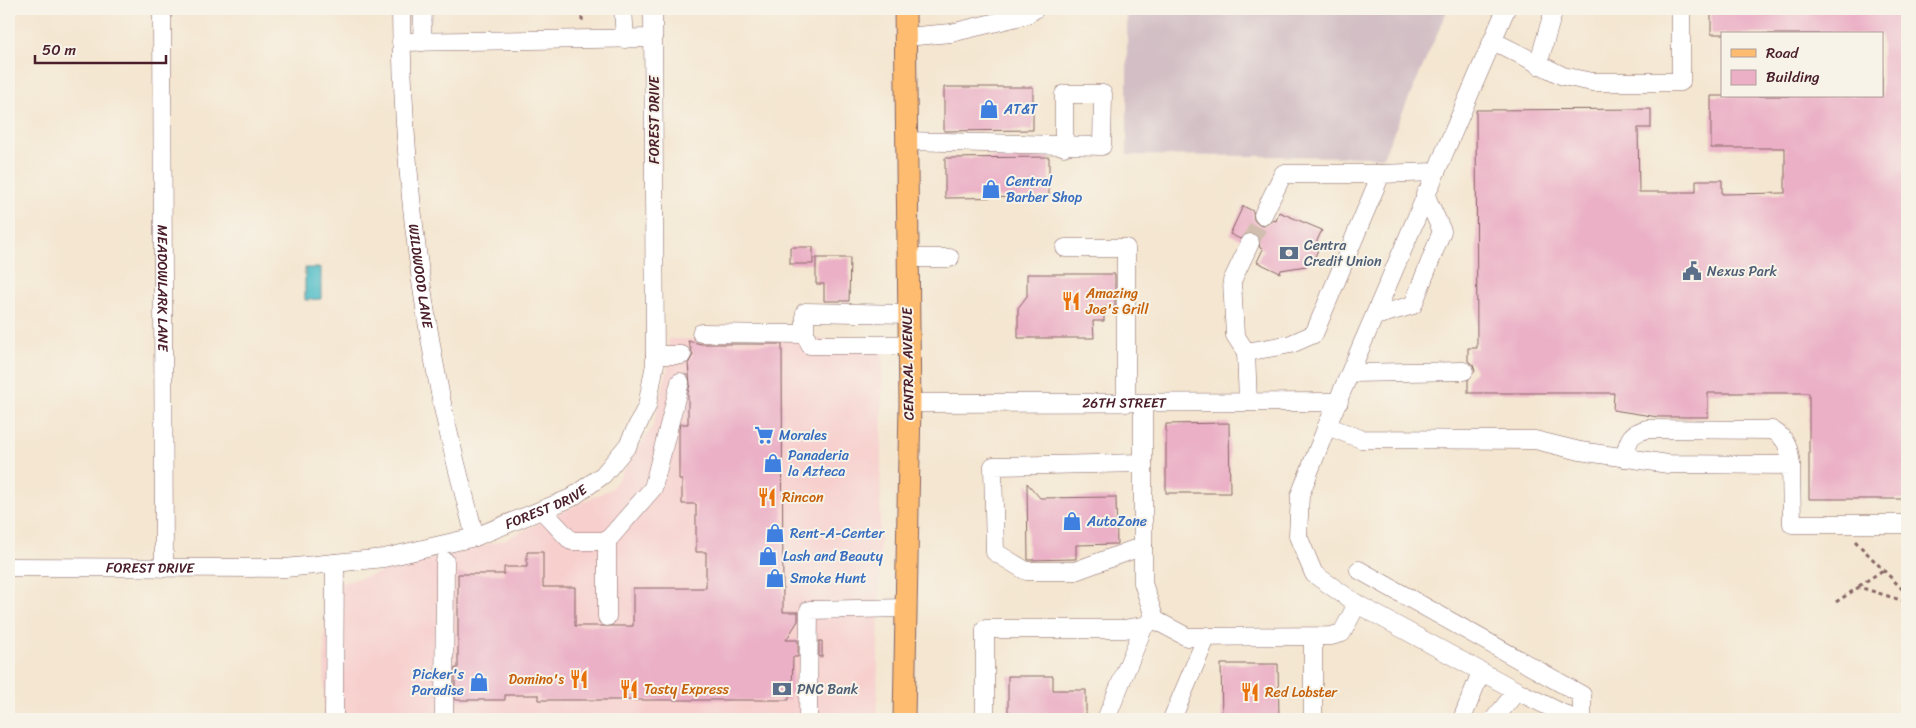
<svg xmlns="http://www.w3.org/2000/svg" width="1916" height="728" viewBox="0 0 1916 728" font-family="Sriracha,sans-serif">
<rect width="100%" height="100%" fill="#f7f3e8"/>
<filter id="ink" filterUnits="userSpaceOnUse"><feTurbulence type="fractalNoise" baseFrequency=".02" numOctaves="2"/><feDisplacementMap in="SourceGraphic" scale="10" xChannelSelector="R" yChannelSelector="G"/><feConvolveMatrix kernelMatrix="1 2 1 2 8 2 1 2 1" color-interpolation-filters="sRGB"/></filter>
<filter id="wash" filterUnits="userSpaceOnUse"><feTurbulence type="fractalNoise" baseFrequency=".0096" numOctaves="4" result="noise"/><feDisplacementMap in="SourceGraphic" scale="20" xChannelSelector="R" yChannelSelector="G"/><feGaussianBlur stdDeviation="1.12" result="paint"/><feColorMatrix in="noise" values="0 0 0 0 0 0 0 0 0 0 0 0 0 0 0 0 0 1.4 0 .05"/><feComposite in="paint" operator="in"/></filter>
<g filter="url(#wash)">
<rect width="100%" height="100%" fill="#f4e6d0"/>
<path fill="#f7d0ce" d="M668 339H883L877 719H324L325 587 504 540 612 488 653 426 669 364Z"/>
<path fill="#d2bec4" d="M1127 9H1448L1383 157 1127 155Z"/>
<path fill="#4fbdc7" stroke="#4c6e79" d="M305 268H321V299L305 300Z"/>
<g id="blocks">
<path fill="#ebb0c6" d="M1711 9H1907V499H1809V393H1708V417H1658L1613 410 1614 393H1468V380L1475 371 1473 365 1468 361V348H1477L1476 110 1651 109V128H1638L1639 192H1696V180H1722V194L1785 193V148H1711V96H1882V34H1711Z
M944 87H1033V130L944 131Z
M1049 157V197L945 198V158Z
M1243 206 1253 211 1254 220 1259 225 1264 226 1273 220 1276 221 1279 212 1322 230 1315 245 1319 247 1315 257 1306 266 1281 270 1280 273 1257 262 1263 249 1260 248 1258 237 1249 233 1240 239 1230 234Z
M790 247H813V264H790Z
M816 258H850L849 301H824V284H816Z
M1027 274H1115V307H1104V321H1093L1094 338H1018V308L1027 296Z
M688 341 701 344H782L783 612H798V621L786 640H798V657H793L792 694H789V700H539V695H505V700H455V668H458V574H504V567H527V552H543V587H575V626H633V588H706V552H696V504H682V480H679V429L680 424H688V393L690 384 688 364 693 355Z
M1229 423 1230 493H1166V424Z
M1027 483 1040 498 1116 497 1117 544 1076 545V559L1028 560Z
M819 641H822V657H819Z
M1221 664H1278L1279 719H1222Z
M1008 676H1053V690H1086V719H1008Z"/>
</g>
</g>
<g filter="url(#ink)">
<use href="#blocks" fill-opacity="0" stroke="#866565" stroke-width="1"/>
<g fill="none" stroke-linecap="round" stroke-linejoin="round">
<path stroke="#d2beaf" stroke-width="18" stroke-dasharray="18 9" stroke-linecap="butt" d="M1250 243 1263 215"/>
<g stroke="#866565" stroke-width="19">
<g id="minor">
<path id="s1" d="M162 9 164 568"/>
<path id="s2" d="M401 9C402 138 415 267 440 393 449 441 463 489 475 537"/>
<path d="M623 9 625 39"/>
<path d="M1506 9 1327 426 1300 495 1298 536 1314 574 1357 604 1517 691 1574 719"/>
<path d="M905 37 951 33 1026 15 1035 9"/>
<path d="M1493 41 1563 76 1592 82H1681V9"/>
<path d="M401 42 653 38"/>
<path d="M422 42 423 9"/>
<path d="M1538 65 1554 9"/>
<path d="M906 141 1102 146 1103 94H1064V147"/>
<path d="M1263 215 1283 174H1381"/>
<path d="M1065 248H1126V403"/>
<path d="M907 258H950"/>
<path d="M1375 316 1413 305 1442 231 1425 194"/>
<path d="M701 333 805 334 810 345H909"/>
<path d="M805 334V312L908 314"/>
<path d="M1246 352 1235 335 1232 281 1250 243"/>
<path d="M655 355H682"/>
<path d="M1351 373 1464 371"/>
<path d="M1248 402 1246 352 1291 344 1314 334 1381 174 1435 172"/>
<path id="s3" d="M910 403 1339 402"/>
<path d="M1143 403V583L1155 620 1187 637 1331 636 1342 633 1357 604"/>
<path d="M1327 426 1361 439 1535 440 1580 451 1668 464 1791 465 1792 524H1907"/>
<path d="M1624 458C1629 440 1628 434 1647 429L1772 430C1788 439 1789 448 1791 465"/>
<path d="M1143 463 993 466 995 552 1026 571H1075L1143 546"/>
<path d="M542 510 571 541H607L653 488 680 382"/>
<path id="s4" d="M9 567 285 568 384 558 475 537 571 498 603 475 628 445 647 406 655 364 653 9"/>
<path d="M1359 570 1582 695V719"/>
<path d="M607 617V541"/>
<path d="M1313 637V719"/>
<path d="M334 719 335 563"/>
<path d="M444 719 445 561"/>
<path d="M808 719 809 610 906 608"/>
<path d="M985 719V629H1124L1144 626"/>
<path d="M1106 719 1144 626 1152 621"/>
<path d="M1172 719 1207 636"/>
<path d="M1462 719 1481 672"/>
<path d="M1494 719 1517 691"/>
</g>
</g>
<g stroke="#866565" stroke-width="23">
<path id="major" d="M904 719 910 403 905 9"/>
</g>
<path stroke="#866565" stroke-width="3" stroke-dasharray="4 4" stroke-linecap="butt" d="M582 9V24
M1855 541 1907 594
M1859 586 1883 570
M1836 602 1859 587 1907 602"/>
<use href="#minor" stroke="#fff" stroke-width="18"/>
<use href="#major" stroke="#fdbc70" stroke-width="21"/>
</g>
</g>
<defs>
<g id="shop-bare" transform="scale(1.5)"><path d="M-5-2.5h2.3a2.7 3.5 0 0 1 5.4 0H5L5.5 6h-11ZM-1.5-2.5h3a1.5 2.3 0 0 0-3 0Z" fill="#3f7fe0" stroke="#f7f3e8" stroke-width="2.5" paint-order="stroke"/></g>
<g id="bank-bare" transform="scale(1.5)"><path d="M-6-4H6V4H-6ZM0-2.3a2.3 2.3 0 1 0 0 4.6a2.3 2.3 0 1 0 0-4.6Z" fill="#5c6f8a" stroke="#f7f3e8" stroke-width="2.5" paint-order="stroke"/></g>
<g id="civic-bare" transform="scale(1.5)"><path d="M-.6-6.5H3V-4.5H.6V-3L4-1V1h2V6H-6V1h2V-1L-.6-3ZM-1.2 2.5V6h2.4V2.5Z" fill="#5c6f8a" stroke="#f7f3e8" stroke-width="2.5" paint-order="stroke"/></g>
<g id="restaurant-bare" transform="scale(1.5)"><path d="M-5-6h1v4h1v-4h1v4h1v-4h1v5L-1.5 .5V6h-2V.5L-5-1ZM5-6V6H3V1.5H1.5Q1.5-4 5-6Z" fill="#e8710a" stroke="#f7f3e8" stroke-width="2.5" paint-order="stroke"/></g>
<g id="supermarket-bare" transform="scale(1.5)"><path d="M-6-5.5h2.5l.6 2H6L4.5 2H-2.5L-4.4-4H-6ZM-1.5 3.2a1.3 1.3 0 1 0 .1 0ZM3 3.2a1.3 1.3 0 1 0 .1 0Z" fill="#3f7fe0" stroke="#f7f3e8" stroke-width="2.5" paint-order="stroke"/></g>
</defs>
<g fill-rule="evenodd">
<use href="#shop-bare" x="989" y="109"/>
<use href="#shop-bare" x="991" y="189"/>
<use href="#bank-bare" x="1289" y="253"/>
<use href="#civic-bare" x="1692" y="271"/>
<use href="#restaurant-bare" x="1071" y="301"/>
<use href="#supermarket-bare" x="764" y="435"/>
<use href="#shop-bare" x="773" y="463"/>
<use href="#restaurant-bare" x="767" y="497"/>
<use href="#shop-bare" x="1072" y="521"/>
<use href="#shop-bare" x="775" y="533"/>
<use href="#shop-bare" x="768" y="556"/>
<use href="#shop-bare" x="775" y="578"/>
<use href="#restaurant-bare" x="579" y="679"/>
<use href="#shop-bare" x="479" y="682"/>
<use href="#restaurant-bare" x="629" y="689"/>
<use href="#bank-bare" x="782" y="689"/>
<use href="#restaurant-bare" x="1250" y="692"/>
</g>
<g text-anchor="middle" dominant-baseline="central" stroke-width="4" stroke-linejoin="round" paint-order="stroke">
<g font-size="14" fill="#366cbe" stroke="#f7f3e8" text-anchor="start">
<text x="1004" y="109">AT&amp;T</text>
<text x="1006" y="181">Central<tspan x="1006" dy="16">Barber Shop</tspan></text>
<text x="779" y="435">Morales</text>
<text x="788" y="455">Panaderia<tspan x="788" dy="16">la Azteca</tspan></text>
<text x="1087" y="521">AutoZone</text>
<text x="790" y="533">Rent-A-Center</text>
<text x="783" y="556">Lash and Beauty</text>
<text x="790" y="578">Smoke Hunt</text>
<text x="464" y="674" text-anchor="end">Picker's<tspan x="464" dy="16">Paradise</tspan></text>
</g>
<g font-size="14" fill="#4a1f2b" stroke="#f7f3e8">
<text transform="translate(654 120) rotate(-90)">FOREST DRIVE</text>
<text stroke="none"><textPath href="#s2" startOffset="268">WILDWOOD LANE</textPath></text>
<text stroke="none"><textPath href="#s1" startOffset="279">MEADOWLARK LANE</textPath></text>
<text transform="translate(908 364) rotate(-91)">CENTRAL AVENUE</text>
<text stroke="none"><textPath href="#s3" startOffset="214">26TH STREET</textPath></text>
<text stroke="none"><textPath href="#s4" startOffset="546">FOREST DRIVE</textPath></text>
<text stroke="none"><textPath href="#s4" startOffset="141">FOREST DRIVE</textPath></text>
</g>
<g font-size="14" fill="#4e5e75" stroke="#f7f3e8" text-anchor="start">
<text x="1304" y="245">Centra<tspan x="1304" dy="16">Credit Union</tspan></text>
<text x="1707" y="271">Nexus Park</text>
<text x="797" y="689">PNC Bank</text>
</g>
<g font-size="14" fill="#c56008" stroke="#f7f3e8" text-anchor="start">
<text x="1086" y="293">Amazing<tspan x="1086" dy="16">Joe's Grill</tspan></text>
<text x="782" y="497">Rincon</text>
<text x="564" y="679" text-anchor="end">Domino's</text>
<text x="644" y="689">Tasty Express</text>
<text x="1265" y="692">Red Lobster</text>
</g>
</g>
<rect width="1916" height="728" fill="none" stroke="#f7f3e8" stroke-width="30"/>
<rect x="1721" y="32" width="162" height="65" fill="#f7f3e8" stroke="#b29e9c"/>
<rect x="1731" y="49" width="25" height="8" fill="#fdbc70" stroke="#b29e9c"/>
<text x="1766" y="58" font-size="15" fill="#4a1f2b">Road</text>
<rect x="1731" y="70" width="25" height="15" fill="#ebb0c6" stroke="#b29e9c"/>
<text x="1766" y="82" font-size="15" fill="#4a1f2b">Building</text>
<path d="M35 55v8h131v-8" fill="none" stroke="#4a1f2b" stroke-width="2.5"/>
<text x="42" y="55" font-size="15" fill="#4a1f2b" stroke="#f7f3e8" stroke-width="4" paint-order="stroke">50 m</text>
</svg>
